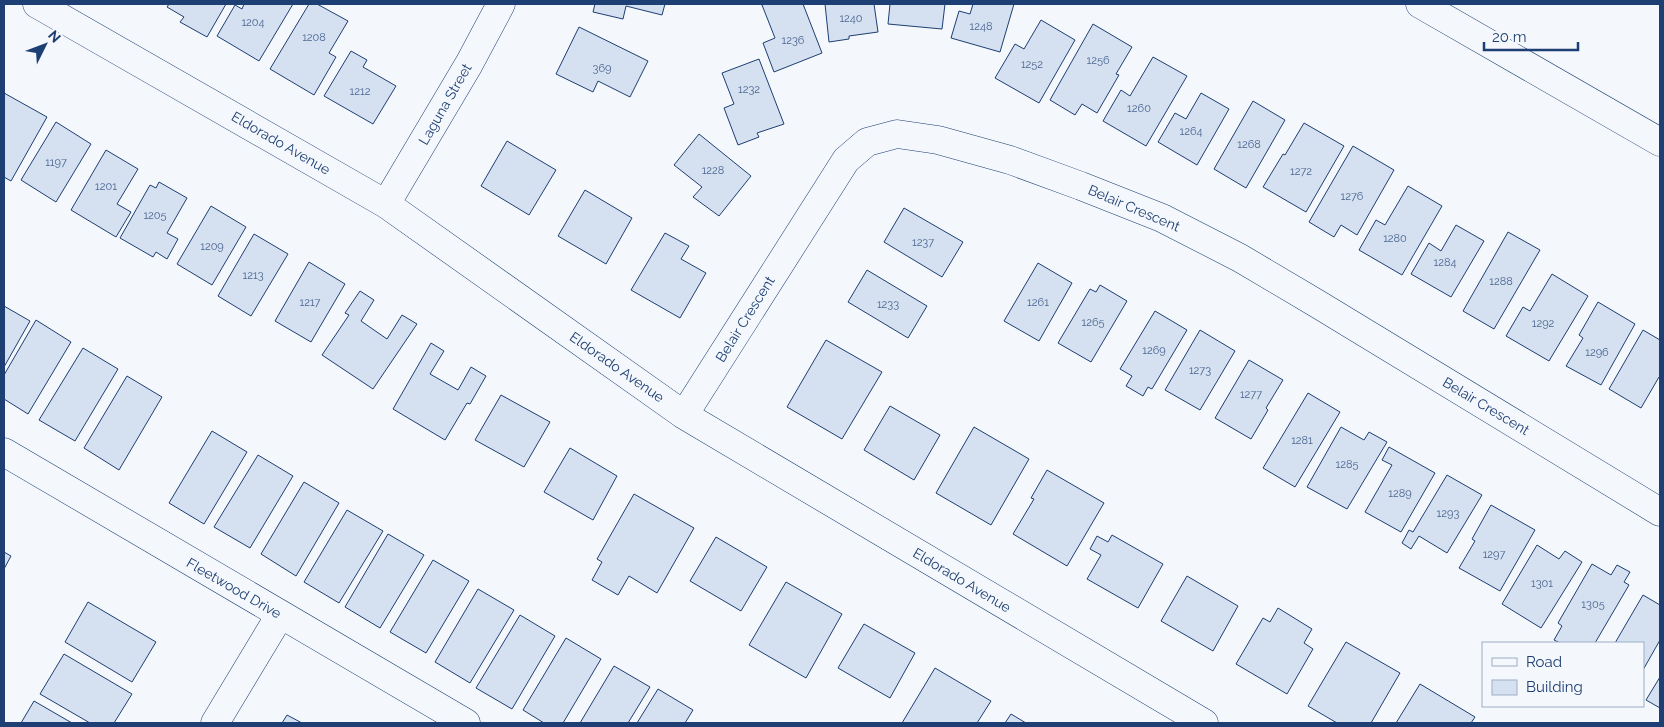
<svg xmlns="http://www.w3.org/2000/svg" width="1664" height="727" viewBox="0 0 1664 727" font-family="Raleway,sans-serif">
<rect width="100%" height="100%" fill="#f4f7fb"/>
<path fill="#d5e0f0" stroke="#1d3f73" d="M169 4H226L207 37 180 22 184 17 167 7Z
M244 4H293L259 61 217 36 235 5 242 9Z
M309 4H317L348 21 329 53 336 57 314 95 270 69Z
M595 4H665L662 15 626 6 623 19 593 12Z
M765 4H803L822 53 774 72 763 43 775 38 762 5Z
M825 4H874L878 32 849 36V39L829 42Z
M890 4H945L942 29 888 24Z
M973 4H1014L1000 52 951 38 959 11 970 14Z
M1041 20 1075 40 1039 103 995 78 1015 44 1024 49Z
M1093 24 1132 47 1116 74 1119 75 1097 113 1082 104 1075 115 1050 100Z
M579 27 648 61 630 97 598 81 593 92 556 74Z
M351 51 367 60 363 67 396 86 373 124 324 96Z
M1153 57 1187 76 1146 146 1103 121 1121 90 1130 96Z
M759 59 784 124 757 133 759 137 738 145 724 108 734 104 722 73Z
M4 93 47 117 11 181 4 177Z
M1201 93 1229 109 1197 165 1158 142 1175 113 1186 119Z
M1253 101 1285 120 1246 188 1214 169Z
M56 122 91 144 56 202 21 180Z
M1304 123 1344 146 1306 212 1263 187 1283 154 1285 155Z
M699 134 751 176 719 216 693 197 702 187 674 165Z
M507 141 556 170 529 215 481 186Z
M1353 146 1394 170 1357 235 1341 225 1334 237 1309 222Z
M106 150 138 169 117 204 131 212 116 237 71 210Z
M159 182 187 198 167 233 178 239 167 259 156 252 153 257 120 238 150 185 156 188Z
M1408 186 1442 206 1402 275 1359 250 1376 220 1385 225Z
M585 190 632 218 606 264 558 236Z
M211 206 246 227 212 285 177 264Z
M904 208 963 242 942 277 884 242Z
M1456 225 1484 241 1451 297 1411 274 1429 243 1441 251Z
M1508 232 1540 250 1494 329 1463 311Z
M665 233 689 246 681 259 706 273 680 318 631 290Z
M254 234 288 254 251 316 218 296Z
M309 262 345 284 311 342 275 321Z
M1038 263 1072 283 1039 341 1004 321Z
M867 270 927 306 908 338 848 302Z
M1552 274 1588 296 1549 361 1506 336 1523 307 1530 311Z
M1100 285 1127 301 1091 362 1058 343 1090 289 1096 292Z
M360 291 374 300 361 321 387 339 402 315 417 324 373 389 322 355 349 315 345 313Z
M1598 302 1635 324 1601 385 1566 366 1583 338 1579 335Z
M4 306 30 321 4 367Z
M1155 311 1187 330 1152 389 1148 387 1143 396 1126 386 1132 376 1120 369Z
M36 320 71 342 28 414 4 399V375Z
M1200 330 1235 351 1200 410 1165 390Z
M1643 330 1660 340V378L1659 377 1641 408 1609 389Z
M826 340 882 372 842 439 787 407Z
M431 343 444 351 430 374 458 390 471 367 486 376 470 404 467 403 445 440 393 409Z
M83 348 118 369 75 441 39 420Z
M1249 360 1283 380 1266 408 1268 410 1251 439 1215 418Z
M127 376 162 397 119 470 84 448Z
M1308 393 1340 412 1295 487 1263 468Z
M501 395 550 422 524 467 475 440Z
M890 406 940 435 914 480 864 450Z
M974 427 1029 459 991 525 936 493Z
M1341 427 1364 440 1369 432 1387 442 1347 509 1307 487Z
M212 431 247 452 204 524 169 503Z
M1389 447 1435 473 1401 532 1365 512 1392 465 1382 460Z
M570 448 617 476 593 520 544 492Z
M258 455 293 476 250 548 214 527Z
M1047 470 1104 503 1067 566 1013 534 1034 499 1031 498Z
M1447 475 1482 495 1447 553 1419 536 1411 549 1402 543 1409 530 1413 532Z
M304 482 339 503 296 576 261 554Z
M634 494 694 528 657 593 629 576 618 595 592 580 602 562 597 559Z
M1491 505 1535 530 1500 591 1459 568 1475 541 1472 539Z
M347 510 383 531 339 603 304 582Z
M388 534 424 555 380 628 345 607Z
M1112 535 1163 564 1138 608 1087 579 1101 555 1090 549 1097 536 1108 542Z
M716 537 767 567 741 611 690 581Z
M1537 545 1559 559 1565 551 1582 562 1541 628 1502 604Z
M4 552 11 556 4 569Z
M433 560 469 581 426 653 390 632Z
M1592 564 1611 575 1617 565 1630 572 1624 582 1629 585 1595 643H1560L1554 640 1562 626 1558 623Z
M1187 576 1238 606 1213 651 1161 621Z
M786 582 842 614 806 678 749 645Z
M478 589 514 610 470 683 435 662Z
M1643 595 1660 605V640L1643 670V643H1615Z
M88 602 156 642 132 682 65 642Z
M1278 608 1312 629 1304 643 1313 649 1287 694 1236 664 1263 618 1270 622Z
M520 615 555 636 512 709 476 688Z
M864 624 915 653 890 698 838 668Z
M566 638 601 659 563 723H544L523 710Z
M1346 642 1400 673 1371 723H1337L1308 706Z
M64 654 132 694 114 723H90L40 694Z
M614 666 650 687 628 723H580Z
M935 668 991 701 977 723H902Z
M1660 677V708L1646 700Z
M1420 684 1475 717 1471 723H1396Z
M658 689 693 710 685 723H637Z
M34 701 72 723H21Z
M1011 714 1026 723H1005Z
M287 715 302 723H282Z"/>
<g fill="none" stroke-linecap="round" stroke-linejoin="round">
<g stroke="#1d3f73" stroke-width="29">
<path id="minor" d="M37 4 386 204 684 415 1204 723
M386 204 469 64 501 4
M684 415 846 160 867 142 897 134 938 140 1010 160 1081 186 1162 218 1240 258 1316 303 1660 512
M4 452 466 723
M215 723 280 615"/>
</g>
<g stroke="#1d3f73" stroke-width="29">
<path id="major" d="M1420 4 1660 142"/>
</g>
<use href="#minor" stroke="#f4f7fb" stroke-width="28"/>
<use href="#major" stroke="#f4f7fb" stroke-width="28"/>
</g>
<g text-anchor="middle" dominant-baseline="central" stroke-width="4" stroke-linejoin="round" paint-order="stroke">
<g font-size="11" fill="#4b6792">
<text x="851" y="18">1240</text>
<text x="253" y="22">1204</text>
<text x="981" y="26">1248</text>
<text x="314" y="37">1208</text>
<text x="793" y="40">1236</text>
<text x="1098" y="60">1256</text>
<text x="1032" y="64">1252</text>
<text x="602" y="68">369</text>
<text x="749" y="89">1232</text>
<text x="360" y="91">1212</text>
<text x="1139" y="108">1260</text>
<text x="1191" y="131">1264</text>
<text x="1249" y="144">1268</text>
<text x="56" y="162">1197</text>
<text x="713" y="170">1228</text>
<text x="1301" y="171">1272</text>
<text x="106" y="186">1201</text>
<text x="1352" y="196">1276</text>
<text x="155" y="215">1205</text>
<text x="1395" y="238">1280</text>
<text x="923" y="242">1237</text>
<text x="212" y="246">1209</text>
<text x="1445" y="262">1284</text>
<text x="253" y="275">1213</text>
<text x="1501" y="281">1288</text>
<text x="310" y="302">1217</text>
<text x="1038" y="302">1261</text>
<text x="888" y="304">1233</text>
<text x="1093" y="322">1265</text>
<text x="1543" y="323">1292</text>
<text x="1154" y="350">1269</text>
<text x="1597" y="352">1296</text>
<text x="1200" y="370">1273</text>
<text x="1251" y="394">1277</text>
<text x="1302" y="440">1281</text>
<text x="1347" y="464">1285</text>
<text x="1400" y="493">1289</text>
<text x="1448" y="513">1293</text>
<text x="1494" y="554">1297</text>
<text x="1542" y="583">1301</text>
<text x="1593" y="604">1305</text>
</g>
<g font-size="14" fill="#1d3f73" stroke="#f4f7fb">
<text transform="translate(445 104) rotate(-60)">Laguna Street</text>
<text transform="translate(281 143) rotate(30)">Eldorado Avenue</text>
<text transform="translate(1134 208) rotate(23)">Belair Crescent</text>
<text transform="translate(745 319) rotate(-58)">Belair Crescent</text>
<text transform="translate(617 367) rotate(35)">Eldorado Avenue</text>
<text transform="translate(1486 406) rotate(31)">Belair Crescent</text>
<text transform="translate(962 580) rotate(31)">Eldorado Avenue</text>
<text transform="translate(234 588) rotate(30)">Fleetwood Drive</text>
</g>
</g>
<rect width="1664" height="727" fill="none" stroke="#1d3f73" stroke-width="10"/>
<rect x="1482" y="642" width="162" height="65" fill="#f4f7fb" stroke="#9eadc5"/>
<rect x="1492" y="658" width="25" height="8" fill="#f4f7fb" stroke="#9eadc5"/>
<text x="1526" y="667" font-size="15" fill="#1d3f73">Road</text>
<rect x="1492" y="680" width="25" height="15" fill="#d5e0f0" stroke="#9eadc5"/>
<text x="1526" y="692" font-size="15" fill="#1d3f73">Building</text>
<g transform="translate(45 45) rotate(48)" stroke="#f4f7fb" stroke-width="4" paint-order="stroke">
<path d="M0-4L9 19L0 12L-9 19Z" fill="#1d3f73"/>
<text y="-8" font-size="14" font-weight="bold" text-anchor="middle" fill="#1d3f73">N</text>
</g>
<path d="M1484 42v8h94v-8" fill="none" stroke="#1d3f73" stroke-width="2.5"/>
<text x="1492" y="42" font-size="15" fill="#1d3f73" stroke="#f4f7fb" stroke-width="4" paint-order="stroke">20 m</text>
</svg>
